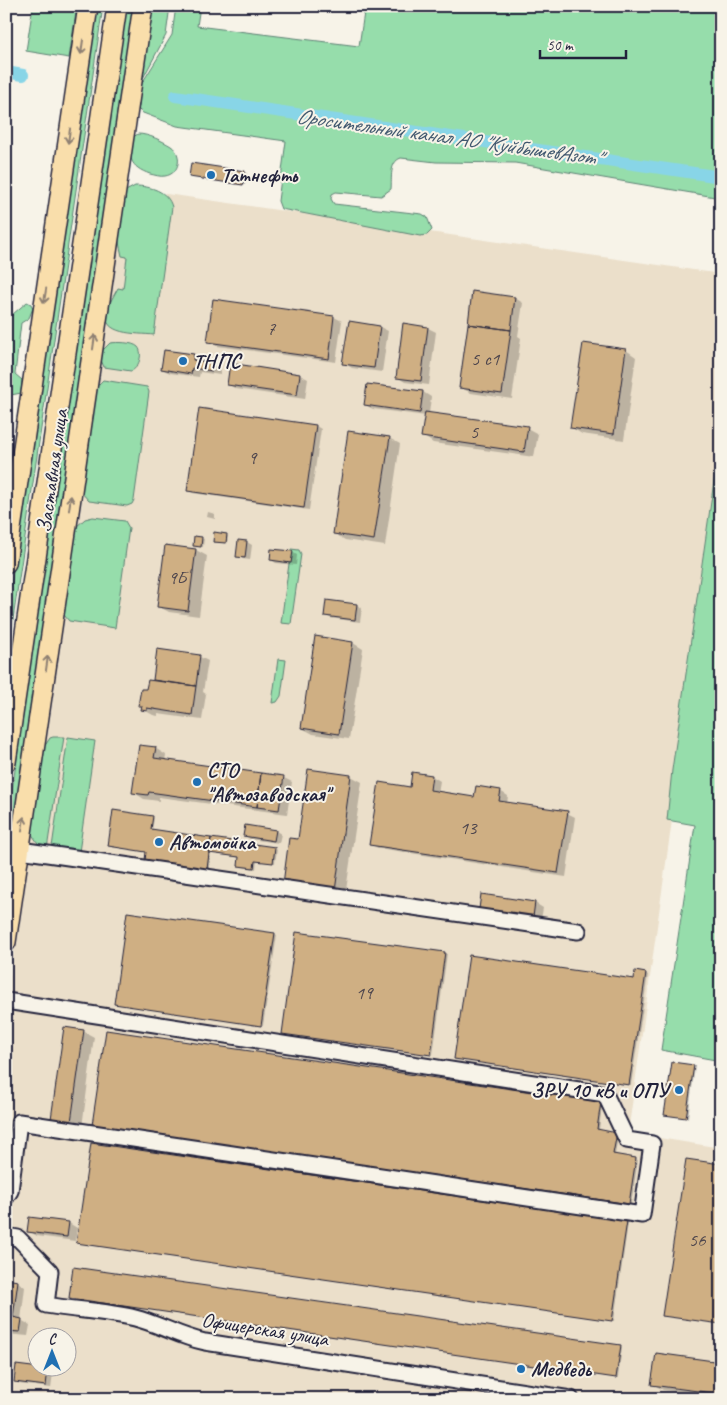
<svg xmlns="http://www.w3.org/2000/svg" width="727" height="1405" viewBox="0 0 727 1405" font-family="Caveat,sans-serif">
<rect width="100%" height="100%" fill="#f7f3e8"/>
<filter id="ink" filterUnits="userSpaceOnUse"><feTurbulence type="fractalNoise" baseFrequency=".02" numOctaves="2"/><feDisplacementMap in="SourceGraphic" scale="10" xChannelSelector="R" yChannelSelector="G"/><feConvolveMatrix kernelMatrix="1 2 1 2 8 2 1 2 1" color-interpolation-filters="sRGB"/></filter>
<g filter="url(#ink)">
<path fill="#ebdfca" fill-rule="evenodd" d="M125 188 721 274V472L628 1133 721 1148V1399H6V1005ZM38 1338H68V1368H38Z"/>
<path fill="#96ddab" stroke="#5c8073" d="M33 6H77L69 58 26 51Z
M96 6H103L6 667V620Z
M127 6H134L6 879V831Z
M152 6H170L166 35 141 82Z
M176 6H200L197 26 359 46 365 6H721V199L715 197 515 163 436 162 401 158C389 162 392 179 391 189L381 196 336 192 332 194 331 199 334 204 422 214 427 217 432 230 427 235 420 236 281 209 278 201 286 141 177 126 143 113 136 108 139 88 172 35Z
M138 134C148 134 163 141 171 146 183 154 180 174 165 176 160 177 155 175 150 174 130 167 127 157 133 137Z
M135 186C150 186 168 191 172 207L154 335C137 333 100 336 107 310 110 302 114 295 118 288L123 289 127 257 122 256 118 238 124 192Z
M27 302 31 304 33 308 29 318 21 323 15 374 22 380 21 393 6 396V320Z
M110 343C117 342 133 342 138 347 144 354 138 369 131 371L104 367 101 360 103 350Z
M103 380 147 387 149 392 134 500 132 504 127 506 89 501 81 492 96 387Z
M721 433V1061L661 1050 695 825 667 820 672 770Z
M93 517 125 521 129 528 115 628 69 621 64 615 76 527 85 519Z
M291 549 299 550 301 554 291 624 281 623Z
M278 659 286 660 281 696 277 702 272 703Z
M53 737H64L47 849 40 846 31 833 44 747 50 738Z
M68 737 95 741 79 852 52 847Z"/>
<path fill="#0003" d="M244 172 247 173 245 185 190 177Z
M473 292 515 298 523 303 518 336 521 338 512 399 471 393 460 387Z
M214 301 334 317 342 321 336 362 217 346 209 342Z
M350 322 380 327 388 331 382 372 352 368 344 363Z
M428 328 436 332 429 385 405 382 397 377Z
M626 350 636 357 624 440 582 434 572 428Z
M194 356 201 360V362L213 364 221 369 220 375 200 372 199 377 170 373 162 369Z
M300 375 308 379 305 399 236 389 228 384Z
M423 392 431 397 429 414 527 428 538 434 534 457 433 443 423 436 426 416 373 409 365 405Z
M200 409 316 426 321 429 309 510 193 493 188 490Z
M389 438 400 444 385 546 345 540 335 534Z
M208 512 215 514V519L207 517Z
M226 535 228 536 227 544 214 541Z
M195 537 204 539 203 547 197 546Z
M239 541 247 542 252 545 250 560 243 559 238 556Z
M196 550 207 556 199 616 169 612 158 606Z
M292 552 297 555 296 565 276 563 271 560Z
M357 605 362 608 360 622 330 618 325 615Z
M353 643 363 649 349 739 313 734 302 728Z
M158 651 200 657 208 661 203 692 206 694 202 720 158 714V716L153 715 142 709 143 707 140 705 154 682Z
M155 748 166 755 165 761 284 778 292 782 287 814 159 797V801L144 799 133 792Z
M309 770 351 776 362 782 345 897 295 889Z
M432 776 440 781 438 793 475 799 500 791 508 796 507 804 567 813 575 817 566 877 378 848 370 844Z
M152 817 154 818 152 830 275 848 277 850 275 863 257 861 256 869 242 867 239 865 241 858 211 853 209 869 149 860 148 852 109 846Z
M276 831 281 834 279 843 250 839 245 836Z
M482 895 535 903 543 908 541 920 488 913 480 908Z
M297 933 447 954 433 1055 283 1033Z
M275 934 277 935 263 1026 115 1004Z
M646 974 648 975 631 1085 455 1059 635 980Z
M83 1031 94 1037 82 1127 63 1124 52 1118Z
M693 1066 695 1067 688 1118 668 1115Z
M600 1104 602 1105 599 1131 618 1135 615 1156 638 1160 631 1204 95 1125Z
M626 1222 628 1223 614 1321 78 1243Z
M69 1223 77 1228 75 1241 37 1236 29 1231Z
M6 1280 18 1282 25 1287 21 1320 30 1325 28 1336 6 1334Z
M73 1298 620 1346 622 1347 618 1378Z
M721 1363V1398L663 1390 653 1384Z
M48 1370 53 1373 51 1388 20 1384 15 1381Z"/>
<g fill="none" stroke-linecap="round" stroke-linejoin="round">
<path stroke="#88d5e7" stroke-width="12" d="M6 72 23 75
M175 96 721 177"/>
</g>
<path fill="#cfaf83" stroke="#22223b" d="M191 163 245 171 243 185 189 177Z
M472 291 515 297 511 330 468 324Z
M213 299 334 316 329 359 207 342Z
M349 321 380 326 374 368 342 364Z
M403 323 428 327 421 381 396 378Z
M468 324 511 330 502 394 459 388Z
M583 343 626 349 614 434 570 428Z
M164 350 194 354 193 360 214 363 212 371 192 368 191 374 161 369Z
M230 363 300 374 297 395 227 385Z
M367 384 423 391 420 413 364 405Z
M199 408 316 425 304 508 187 491Z
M425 412 528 426 524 452 421 437Z
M348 431 390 437 374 540 333 534Z
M214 532 227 534 226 543 213 542Z
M194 536 202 537 201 547 193 546Z
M238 540 247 541 245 558 236 557Z
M165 545 196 549 188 611 157 607Z
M271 549 293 551 291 563 270 560Z
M326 600 357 604 355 620 324 616Z
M315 636 353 642 339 734 301 728Z
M157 649 200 655 196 686 153 680Z
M148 680 196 686 192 715 147 708V711L141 710 142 706H138L141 689H146Z
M139 745 156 747 154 758 261 773 257 807 149 792 148 795 132 793Z
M308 769 351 775 335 891 283 884 289 838 298 839Z
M412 772 432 775 430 790 474 797 476 786 501 790 499 801 568 811 558 873 369 845 379 782 410 787Z
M261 773 284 776 279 810 257 807Z
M113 810 153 816 151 829 211 838 207 869 145 860 146 852 108 846Z
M245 825 276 830 274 841 243 836Z
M211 838 275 847 273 863 255 861 254 868 238 866 239 857 209 853Z
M481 894 535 902 533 917 479 909Z
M127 912 275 933 261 1026 114 1004Z
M296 932 445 952 431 1055 282 1034Z
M469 955 634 979 635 971 646 973 629 1085 454 1059Z
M64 1027 84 1030 71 1122 51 1119Z
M106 1030 601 1102 597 1129 617 1133 613 1154 636 1158 629 1204 92 1125Z
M672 1062 694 1065 686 1118 664 1115Z
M91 1143 627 1221 612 1321 76 1243Z
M686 1159 721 1164V1324L662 1316Z
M29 1217 69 1222 67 1237 27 1232Z
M73 1267 621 1345 616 1378 69 1298Z
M6 1279 18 1281 13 1317 22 1319 20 1332 6 1331Z
M656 1353 721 1362V1394L651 1385Z
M16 1365 48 1369 46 1386 14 1382Z"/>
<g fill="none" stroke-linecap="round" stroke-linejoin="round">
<g stroke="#22223b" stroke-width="19">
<path id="minor" d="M20 850 578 931
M6 1001 605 1094 627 1140 652 1144 642 1215 19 1122 10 1191 6 1197
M6 1236 18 1238 50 1271 46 1305C75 1310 106 1311 135 1318 159 1324 180 1337 205 1342L571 1399"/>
</g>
<g stroke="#22223b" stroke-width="22">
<path id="major" d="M6 563 88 6
M6 762 117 6
M6 942 143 6"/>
</g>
<use href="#minor" stroke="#f7f3e8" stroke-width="15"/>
<use href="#major" stroke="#f9deab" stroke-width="19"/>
</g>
<defs><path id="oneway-shaft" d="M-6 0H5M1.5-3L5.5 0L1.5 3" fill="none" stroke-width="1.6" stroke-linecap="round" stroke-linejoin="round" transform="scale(1.25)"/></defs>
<g stroke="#8e8073">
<use href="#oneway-shaft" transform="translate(82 47) rotate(98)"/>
<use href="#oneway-shaft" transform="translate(69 136) rotate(98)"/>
<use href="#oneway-shaft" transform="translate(45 296) rotate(99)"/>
<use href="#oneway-shaft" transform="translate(94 342) rotate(-82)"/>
<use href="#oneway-shaft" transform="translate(70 503) rotate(-82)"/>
<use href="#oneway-shaft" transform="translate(47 663) rotate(-82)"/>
<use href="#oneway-shaft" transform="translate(23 824) rotate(-82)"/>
</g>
</g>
<g fill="#1f6fb2" stroke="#f7f3e8" stroke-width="2">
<circle cx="211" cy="175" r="5"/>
<circle cx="183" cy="361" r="5"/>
<circle cx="197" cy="782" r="5"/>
<circle cx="159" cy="842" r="5"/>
<circle cx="679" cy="1090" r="5"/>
<circle cx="521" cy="1369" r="5"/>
</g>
<g text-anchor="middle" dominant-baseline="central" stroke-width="4" stroke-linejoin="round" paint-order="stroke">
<g font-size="19" fill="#4d454d">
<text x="271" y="329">7</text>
<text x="485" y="359">5 с1</text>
<text x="474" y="432">5</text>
<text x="252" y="458">9</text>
<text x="177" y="578">9Б</text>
<text x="468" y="828">13</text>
<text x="364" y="993">19</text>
<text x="697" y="1240">56</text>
</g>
<g font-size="21" font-weight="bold" fill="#22223b" stroke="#f7f3e8" text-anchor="start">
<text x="221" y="175">Татнефть</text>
<text x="193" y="361">ТНПС</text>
<text x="207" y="770">СТО<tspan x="207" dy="24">"Автозаводская"</tspan></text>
<text x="169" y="842">Автомойка</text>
<text x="669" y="1090" text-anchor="end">ЗРУ 10 кВ и ОПУ</text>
<text x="531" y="1369">Медведь</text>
</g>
<g font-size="21" fill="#22223b" stroke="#f7f3e8">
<text transform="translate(52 471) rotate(-82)">Заставная улица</text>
<text transform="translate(265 1329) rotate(9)">Офицерская улица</text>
</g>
<g font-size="22" font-style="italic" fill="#41586f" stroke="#f7f3e8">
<text transform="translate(448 137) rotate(8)">Оросительный канал АО "КуйбышевАзот"</text>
</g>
</g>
<rect width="727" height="1405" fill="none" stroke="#f7f3e8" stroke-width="25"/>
<rect x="12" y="12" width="702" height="1380" fill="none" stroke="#22223b" stroke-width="2" filter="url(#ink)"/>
<g transform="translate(52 1352)"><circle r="24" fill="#f7f3e8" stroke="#a29fa3"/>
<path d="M0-4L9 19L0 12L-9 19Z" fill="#1f6fb2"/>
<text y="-8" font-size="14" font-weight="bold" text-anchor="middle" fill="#22223b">С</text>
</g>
<path d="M540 50v8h86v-8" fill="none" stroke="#22223b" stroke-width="2.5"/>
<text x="547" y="50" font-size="15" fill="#22223b" stroke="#f7f3e8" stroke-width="4" paint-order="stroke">50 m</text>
</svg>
